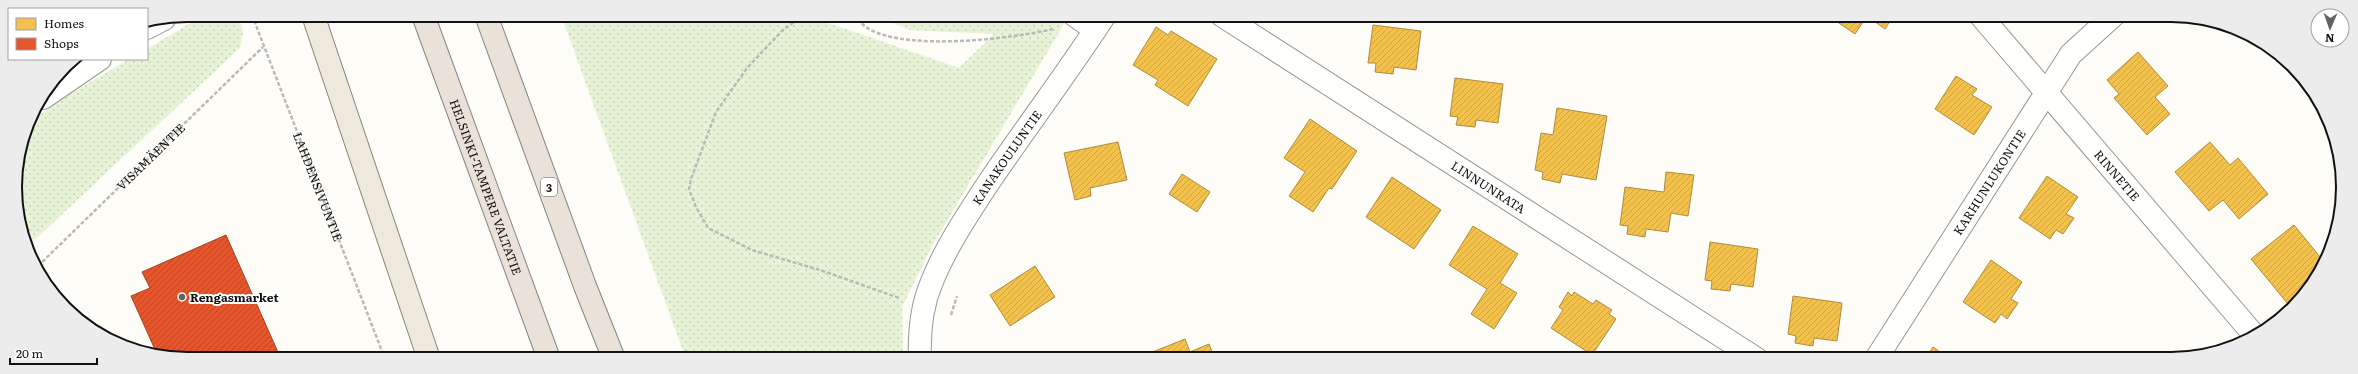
<svg xmlns="http://www.w3.org/2000/svg" width="2358" height="374" viewBox="0 0 2358 374" font-family="Literata,serif">
<style>
.grass{fill:url(#grass-dots)}
.homes{fill:url(#homes-hatch);stroke:#ae8c3c}
.shops{fill:url(#shops-hatch);stroke:#a54225}
.lines{fill:none;stroke-linecap:round;stroke-linejoin:round}
.minor-casing{stroke:#979795;stroke-width:24}
.major-casing{stroke:#858482;stroke-width:24}
.highway-casing{stroke:#858482;stroke-width:24}
.path{stroke:#b9b9b8;stroke-width:2.5;stroke-dasharray:4 2;stroke-linecap:butt}
.minor{stroke:#fffffe;stroke-width:22}
.major{stroke:#ede9dc;stroke-width:22}
.highway{stroke:#eae1d8;stroke-width:22}
.poi-dot{fill:#646362;stroke:#fff;stroke-width:1.5}
.labels{text-anchor:middle;dominant-baseline:central;stroke-width:4;stroke-linejoin:round;paint-order:stroke}
.shield{fill:#fff;stroke:#585858;stroke-width:1}
.shield-label{font-size:11px;font-weight:bold;fill:#111}
.street-label{font-size:12px;fill:#111;stroke:#fff}
.poi-label{font-size:12px;font-weight:bold;fill:#111;stroke:#fff;text-anchor:start}
.rim{fill:none;stroke:#111;stroke-width:2}
</style>
<defs>
<pattern id="grass-dots" width="8" height="8" patternUnits="userSpaceOnUse"><rect width="8" height="8" fill="#e7f3d7"/><path d="M2 2h.1M6 6h.1" fill="none" stroke="#c5cfb8" stroke-width="1.8" stroke-linecap="round"/></pattern>
<pattern id="homes-hatch" width="6" height="6" patternUnits="userSpaceOnUse"><rect width="6" height="6" fill="#f2c14e"/><path d="M-1 1l2-2M0 6l6-6M5 7l2-2" fill="none" stroke="#cea543"/></pattern>
<pattern id="shops-hatch" width="6" height="6" patternUnits="userSpaceOnUse"><rect width="6" height="6" fill="#e4572e"/><path d="M-1 1l2-2M0 6l6-6M5 7l2-2" fill="none" stroke="#b74726"/></pattern>
</defs>
<rect width="100%" height="100%" fill="#fdfcf7"/>
<path class="grass" d="M204,15H239L243,33L240,48L27,247L24,242L15,176L28,123L72,93L129,59H147V49Z
M561,15H805L959,68L994,34L910,30L874,15H1062L1067,19L932,246L902,307L903,359H686Z"/>
<path class="homes" d="M1827,15H1894L1885,29L1867,16L1855,34Z
M1373,25L1421,31L1416,70L1394,67L1393,74L1375,72L1376,63H1368Z
M1156,27L1168,35L1171,31L1217,59L1188,106L1155,85L1158,80L1133,65Z
M2138,52L2168,86L2155,97L2170,114L2147,135L2114,98L2119,94L2107,80Z
M1956,76L1977,89L1972,95L1992,107L1974,135L1935,109Z
M1455,78L1503,84L1498,123L1476,120L1475,127L1456,125L1458,117L1450,116Z
M1557,108L1607,116L1596,180L1562,174L1560,183L1542,179L1543,172L1535,170L1541,133L1553,135Z
M1310,119L1357,151L1332,189L1329,188L1313,212L1289,196L1305,172L1284,158Z
M1118,142L1127,180L1090,188L1091,196L1075,200L1064,153Z
M2210,142L2230,165L2238,158L2268,194L2239,219L2223,200L2209,211L2175,172Z
M1666,172L1694,175L1688,216L1671,213L1668,232L1646,229L1645,237L1627,234L1628,226L1620,225L1625,187L1664,192Z
M1182,174L1210,192L1197,212L1169,194Z
M2047,176L2078,197L2066,214L2074,218L2063,234L2056,230L2050,239L2019,218Z
M1392,177L1441,210L1414,249L1366,217Z
M2294,225L2325,263L2292,309L2251,259Z
M1473,226L1518,254L1500,283L1517,293L1494,329L1471,314L1487,289L1449,265Z
M1710,242L1758,249L1753,287L1731,284L1730,291L1711,289L1712,281L1705,280Z
M1991,260L2022,282L2011,299L2018,303L2007,319L2001,314L1995,323L1963,302Z
M1035,266L1055,297L1010,326L990,295Z
M1568,292L1572,296L1574,292L1593,304L1596,300L1612,310L1609,314L1616,319L1592,355L1551,328L1563,310L1559,307Z
M1793,296L1842,303L1837,341L1814,338L1813,346L1795,343L1796,336L1788,334Z
M1185,339L1190,352L1209,344L1215,359H1135Z
M1933,347L1950,359H1925Z"/>
<path class="shops" d="M226,235L281,359H176L157,354L131,296L150,288L142,272Z"/>
<g class="lines">
<g class="minor-casing">
<g id="minor">
<path d="M1074,15L1095,30"/>
<path id="s3" d="M1221,15L1757,359"/>
<path id="s4" d="M1980,15L2255,336"/>
<path d="M147,28L164,19"/>
<path d="M43,98L100,59"/>
<path id="s5" d="M920,359C919,334 921,308 931,284C945,248 968,214 989,182C1027,126 1068,72 1105,15"/>
<path id="s6" d="M1876,359L2071,54L2114,15"/>
</g>
</g>
<g class="major-casing">
<path id="major" d="M313,15L429,359"/>
</g>
<g class="highway-casing">
<g id="highway">
<path id="s7" d="M423,15L549,359"/>
<path d="M486,15L585,286L614,359"/>
</g>
</g>
<g class="path">
<path id="s1" d="M252,15L385,359"/>
<path d="M803,15L782,31L747,68L716,112L691,179L689,189L696,207L708,228L752,250L820,270L899,298"/>
<path d="M853,15C858,20 864,26 869,29C907,51 1011,39 1053,29"/>
<path id="s2" d="M38,266L263,47"/>
<path d="M951,315L957,296"/>
</g>
<use href="#minor" class="minor"/>
<use href="#major" class="major"/>
<use href="#highway" class="highway"/>
</g>
<circle class="poi-dot" cx="182" cy="297" r="4"/>
<g class="labels">
<rect class="shield" x="541" y="178" width="16" height="18" rx="3"/>
<g class="shield-label">
<text x="549" y="187">3</text>
</g>
<g class="street-label">
<text stroke="none"><textPath href="#s2" startOffset="157">VISAMÄENTIE</textPath></text>
<text stroke="none"><textPath href="#s5" startOffset="224">KANAKOULUNTIE</textPath></text>
<text stroke="none"><textPath href="#s4" startOffset="211">RINNETIE</textPath></text>
<text stroke="none"><textPath href="#s6" startOffset="210">KARHUNLUKONTIE</textPath></text>
<text stroke="none"><textPath href="#s3" startOffset="318">LINNUNRATA</textPath></text>
<text stroke="none"><textPath href="#s1" startOffset="184">LAHDENSIVUNTIE</textPath></text>
<text stroke="none"><textPath href="#s7" startOffset="183">HELSINKI-TAMPERE VALTATIE</textPath></text>
</g>
<g class="poi-label">
<text x="190" y="297">Rengasmarket</text>
</g>
</g>
<path d="M0 0H2358V374H0ZM187 22H2171A165 165 0 0 1 2336 187V187A165 165 0 0 1 2171 352H187A165 165 0 0 1 22 187V187A165 165 0 0 1 187 22Z" fill="#ececec" fill-rule="evenodd"/>
<path class="rim" d="M187 22H2171A165 165 0 0 1 2336 187V187A165 165 0 0 1 2171 352H187A165 165 0 0 1 22 187V187A165 165 0 0 1 187 22Z"/>
<rect x="8" y="8" width="140" height="52" fill="#ffffff" stroke="#a0a0a0"/>
<rect x="16" y="18" width="20" height="12" fill="#f2c14e" stroke="#a0a0a0"/>
<text x="44" y="28" font-size="12" fill="#111111">Homes</text>
<rect x="16" y="38" width="20" height="12" fill="#e4572e" stroke="#a0a0a0"/>
<text x="44" y="48" font-size="12" fill="#111111">Shops</text>
<g transform="translate(2330 28) rotate(182)"><circle r="19" fill="#ffffff" stroke="#a0a0a0"/>
<path d="M0-3L7 15L0 10L-7 15Z" fill="#646362"/>
<text y="-6" font-size="11" font-weight="bold" text-anchor="middle" fill="#111111">N</text>
</g>
<path d="M10 358v6h87v-6" fill="none" stroke="#111111" stroke-width="2"/>
<text x="16" y="358" font-size="12" fill="#111111" stroke="#ffffff" stroke-width="3" paint-order="stroke">20 m</text>
</svg>
